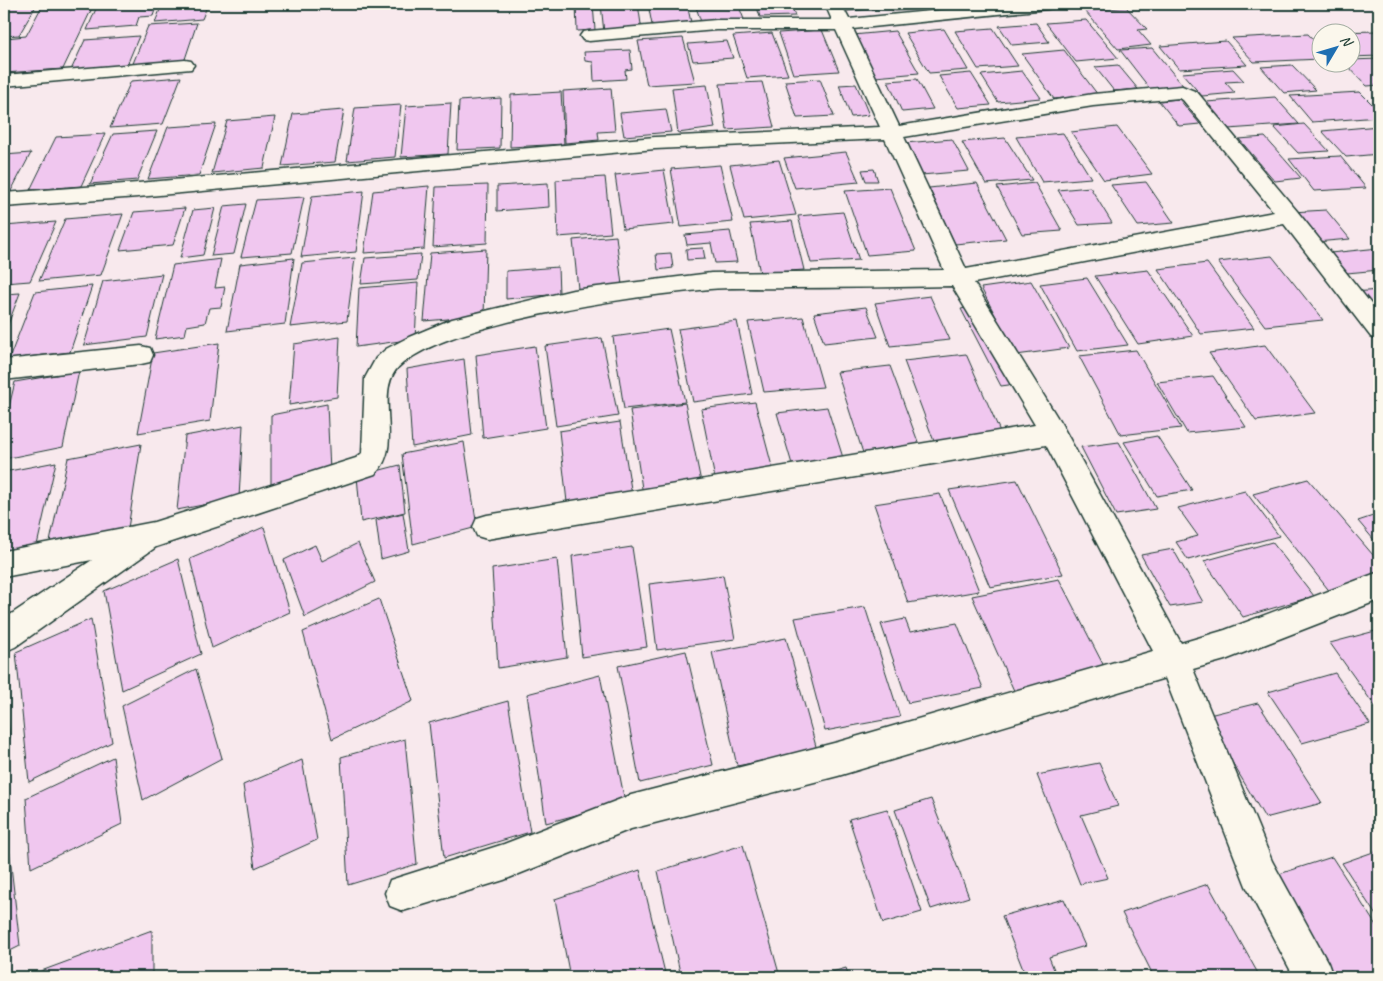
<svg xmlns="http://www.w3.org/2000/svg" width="1383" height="981" viewBox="0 0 1383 981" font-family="Caveat,sans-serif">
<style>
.building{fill:#f0c7ef;stroke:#1f3d34}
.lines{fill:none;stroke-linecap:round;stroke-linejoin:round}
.minor-casing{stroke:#1f3d34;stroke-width:3}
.minor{fill:#fbf7ec;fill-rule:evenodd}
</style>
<rect width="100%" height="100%" fill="#f8e9ed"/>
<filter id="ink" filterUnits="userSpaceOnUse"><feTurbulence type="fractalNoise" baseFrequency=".02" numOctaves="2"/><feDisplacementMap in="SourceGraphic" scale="10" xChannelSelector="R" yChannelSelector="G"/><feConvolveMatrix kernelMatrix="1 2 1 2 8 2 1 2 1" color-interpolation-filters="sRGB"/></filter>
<g filter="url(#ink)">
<path class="building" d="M4,4H37L19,35L4,36Z
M43,4H94L63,69L4,73V41L6,38L26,36Z
M98,4H157L153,16L139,17L136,26L87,30Z
M162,4H208L202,19L155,23Z
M576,4H593L595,30L577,31Z
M601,4H638L642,31L604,33Z
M648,4H687L692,27L653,30Z
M695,4H738L745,22L702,25Z
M756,4H791L795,16L760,17Z
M844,4H885L887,8L847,11Z
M889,4H932L935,8L893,11Z
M1126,7L1147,29L1138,30L1151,45L1118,49L1085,11Z
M1086,20L1118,58L1076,62L1046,23Z
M197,23L184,62L132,66L148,26Z
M1036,23L1049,42L1012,45L999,26Z
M993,28L1018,66L978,69L955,31Z
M944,29L968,70L929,73L905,33Z
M822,30L839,71L793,74L779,33Z
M895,31L919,73L875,77L853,35Z
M1379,31V56L1350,57V32H1331Z
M772,33L788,75L747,78L733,36Z
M1308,34L1320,47V59L1254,62L1232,38Z
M139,36L127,65L71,70L85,40Z
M683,38L695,82L647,85L638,41Z
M727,41L733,58L693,61L688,44Z
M1226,41L1247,65L1179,69L1160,46Z
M1152,48L1185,88L1151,90L1120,50Z
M630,50L632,69L625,70L626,79L594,81L593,62L585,61L584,52Z
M1064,50L1098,95L1054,99L1022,54Z
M1379,59V85L1367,86L1344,62H1350V60Z
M1118,65L1138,89L1114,91L1095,67Z
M1292,65L1316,90L1284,93L1261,67Z
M1233,69L1244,81L1225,82L1235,93L1202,96L1182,73Z
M1022,71L1041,98L998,102L981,75Z
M971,73L991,105L958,108L939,76Z
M181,77L163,124L110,128L131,81Z
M820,79L834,116L797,118L785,81Z
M917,79L933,109L902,112L888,81Z
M762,82L774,127L727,130L720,84Z
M856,84L869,115L851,117L839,85Z
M707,85L715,128L678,133L672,88Z
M611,88L615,131L598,132L599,140L565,143L563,91Z
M561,92L564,144L510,147L511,95Z
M1360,92L1379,111V117L1312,122L1290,96Z
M1275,97L1299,124L1228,129L1206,102Z
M501,98L500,148L457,150L459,101Z
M1179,99L1200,124L1179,126L1159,101Z
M451,103L448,154L401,157L406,106Z
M401,105L395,157L347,161L355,108Z
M666,109L671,132L624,136L620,113Z
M344,110L335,162L282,166L293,114Z
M275,117L264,168L212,173L227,121Z
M216,124L199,175L148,179L168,127Z
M1304,124L1329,151L1298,153L1274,127Z
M1379,126V154L1346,157L1322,131Z
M1117,127L1152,174L1104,180L1071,132Z
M157,131L137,180L90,184L113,134Z
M1063,133L1091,178L1042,182L1016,137Z
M105,134L81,186L30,190L56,137Z
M1265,137L1301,178L1275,181L1239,139Z
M1005,138L1032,180L986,184L962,142Z
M952,139L969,171L921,175L905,143Z
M846,152L859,182L795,188L784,158Z
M31,153L11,191H4V155Z
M1340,156L1366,188L1314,191L1289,159Z
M779,160L796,215L744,220L730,165Z
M720,165L733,222L681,227L671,169Z
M874,169L878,181H866L862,170Z
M664,170L674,224L623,229L615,175Z
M605,177L611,233L558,237L556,180Z
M1146,182L1174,223L1138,226L1111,185Z
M548,183L549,207L497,211V186Z
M977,183L1006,239L955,244L929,188Z
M1035,183L1062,231L1022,234L997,187Z
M488,185L487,243L433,247L436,187Z
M429,186L424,249L364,253L373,191Z
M1090,187L1112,223L1079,225L1058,190Z
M890,188L916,251L867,255L845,191Z
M364,191L356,252L301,257L312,196Z
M304,197L292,253L241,257L256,200Z
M246,204L234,254L211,256L224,206Z
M185,208L173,245L120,250L134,212Z
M215,208L203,255L180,258L193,210Z
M1326,210L1350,239L1316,242L1292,212Z
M843,212L859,260L811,263L798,216Z
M123,214L101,275L39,281L65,219Z
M792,221L804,270L760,273L750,224Z
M56,222L30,281L4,283V226Z
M730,231L737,262L715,263L711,243L687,245L685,235Z
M616,236L622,285L578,289L573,240Z
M703,248L705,259L687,260L686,249Z
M1379,248V270L1347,273L1330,253Z
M486,249L484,316L424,321L430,253Z
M671,253L673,268L658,270L656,254Z
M421,254L418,280L361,284L365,258Z
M1272,256L1323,320L1265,326L1218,262Z
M294,258L285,324L227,331L240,264Z
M355,258L347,321L290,327L302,263Z
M221,259L215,288L225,287L221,307L209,308L205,323L187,326L185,335L155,339L173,265Z
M1207,263L1254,328L1201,334L1158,269Z
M558,267L559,294L506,299V271Z
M1148,270L1193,336L1138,344L1095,276Z
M162,274L147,337L84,345L103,281Z
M1087,278L1128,345L1077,351L1040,284Z
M1031,281L1069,348L1016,355L981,288Z
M418,283L415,339L356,347L359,288Z
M92,286L70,352L9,359L35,292Z
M1379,290V306L1366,307L1354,292Z
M20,293L4,335V294Z
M930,296L950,340L890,346L875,303Z
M976,306L1016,384L1001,386L961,309Z
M866,307L878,337L824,343L814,313Z
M803,317L823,387L764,392L748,322Z
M737,321L752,394L693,402L678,329Z
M669,329L685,402L624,409L613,337Z
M340,337L337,397L289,405L294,344Z
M602,338L618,416L556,426L545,346Z
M219,343L210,421L138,433L153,353Z
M1265,345L1315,413L1256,421L1209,353Z
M535,346L546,428L483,438L476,355Z
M1136,350L1181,428L1121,435L1079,356Z
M966,354L1002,436L935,444L904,361Z
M464,359L472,435L412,447L407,369Z
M890,366L921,450L864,456L837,372Z
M79,371L63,447L4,459V427L15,382Z
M1213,376L1246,427L1187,433L1157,382Z
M755,402L774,474L715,479L701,409Z
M685,403L702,487L643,495L630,410Z
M327,404L330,472L271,485V415Z
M827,407L845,464L794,471L777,413Z
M620,422L633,501L568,511L559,431Z
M243,425L239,498L177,510L185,436Z
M1157,436L1192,490L1157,496L1124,442Z
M464,442L477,527L413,544L402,454Z
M1119,442L1156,509L1116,515L1081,447Z
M141,444L127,535L48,551L68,458Z
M56,462L35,554L4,561V472Z
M400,465L405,512L361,522L357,476Z
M1308,479L1379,562V578L1331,593L1253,494Z
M1017,480L1063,574L990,587L949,490Z
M1245,491L1279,536L1188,560L1176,542L1198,536L1178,508Z
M940,494L979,591L908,603L874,504Z
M403,513L409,551L381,559L376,520Z
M1379,514V546L1358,521Z
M264,527L290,612L212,648L190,559Z
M1272,542L1314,596L1243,617L1204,561Z
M358,543L375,582L305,617L284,560L315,545L322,561Z
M632,547L647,647L582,657L572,556Z
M1173,549L1203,602L1170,607L1141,555Z
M178,559L201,654L122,690L104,591Z
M557,559L567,657L498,668L492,569Z
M723,575L735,639L657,650L649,584Z
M1059,579L1107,672L1015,693L972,596Z
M379,599L413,701L332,739L303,632Z
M865,607L900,717L825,731L795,618Z
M91,619L112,742L29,782L16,652Z
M905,619L910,632L957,623L983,688L908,703L881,624Z
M1379,630V712L1330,643Z
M786,638L817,750L737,766L712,652Z
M686,651L713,765L640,783L618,666Z
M196,669L222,758L143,800L122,706Z
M1335,673L1370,724L1302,743L1268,692Z
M600,675L625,802L546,823L527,694Z
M4,690L10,738L4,741Z
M508,701L530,832L444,858L429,723Z
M1258,703L1322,803L1265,818L1205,716Z
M405,739L417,864L348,885L341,757Z
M113,757L122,824L31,868L26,798Z
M302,760L317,840L255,868L243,785Z
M1099,763L1118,806L1081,815L1108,878L1080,884L1037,775Z
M931,799L969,897L931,909L895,810Z
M887,809L922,912L883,923L849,819Z
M5,812L20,946L4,954V813Z
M743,845L780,977H681L658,871Z
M1379,850V920L1342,863Z
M1332,857L1379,930V977H1334L1273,876Z
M640,870L666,977H570L555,899Z
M1208,884L1260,977H1154L1122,913Z
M1064,899L1085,946L1049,957L1057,977H1026L1002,916Z
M152,930V977H25Z
M846,968L849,977H815Z"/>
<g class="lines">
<g class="minor-casing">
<path id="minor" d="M825,4H841L849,19L1001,4H1055L1053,8L1047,9L853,29L899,126L1093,94L1182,86L1197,92L1297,211L1379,314V340L1371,337L1284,224L974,283L1062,425L1181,643L1225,630L1379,572V600L1225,660L1193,669L1272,861L1328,963L1333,977H1294L1246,886L1165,678L838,776L631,829L504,880L403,911L390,906L385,893L390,880L504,844L631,795L838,742L1153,651L1046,445L487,539L477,536L473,527L477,518L487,515L1035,425L952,286C898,287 844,288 790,288C763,289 736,287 710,289C645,295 580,305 516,320C478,330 436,339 403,363C369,388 407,445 375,474L156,547L15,647L4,652V619L92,560L4,577V551L154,522L356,458L362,453L365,378L376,358L386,349L409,337L452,319L573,290L711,273L944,270L885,139L655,149L138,197L4,207V193L138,183L655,137L880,127L836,30H716L589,41L583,40L580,36L583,32L589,31L716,20H832ZM1179,98L1183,100L1274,212L966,269L904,137L1093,106Z
M185,60L191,61L194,65L191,69L4,86V75Z
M141,346L150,348L153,355L150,362L141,364L4,380V360Z"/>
</g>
<use href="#minor" class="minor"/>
</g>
</g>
<rect width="1383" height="981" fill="none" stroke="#fbf7ec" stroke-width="20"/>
<rect x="10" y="10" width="1363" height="961" fill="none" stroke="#1f3d34" stroke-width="2" filter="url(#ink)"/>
<g transform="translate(1336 48) rotate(52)"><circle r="24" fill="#fbf7ec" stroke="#a3ada2"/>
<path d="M0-4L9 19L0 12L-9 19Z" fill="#1f6fb2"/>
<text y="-8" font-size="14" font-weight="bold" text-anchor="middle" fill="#1f3d34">N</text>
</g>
</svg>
